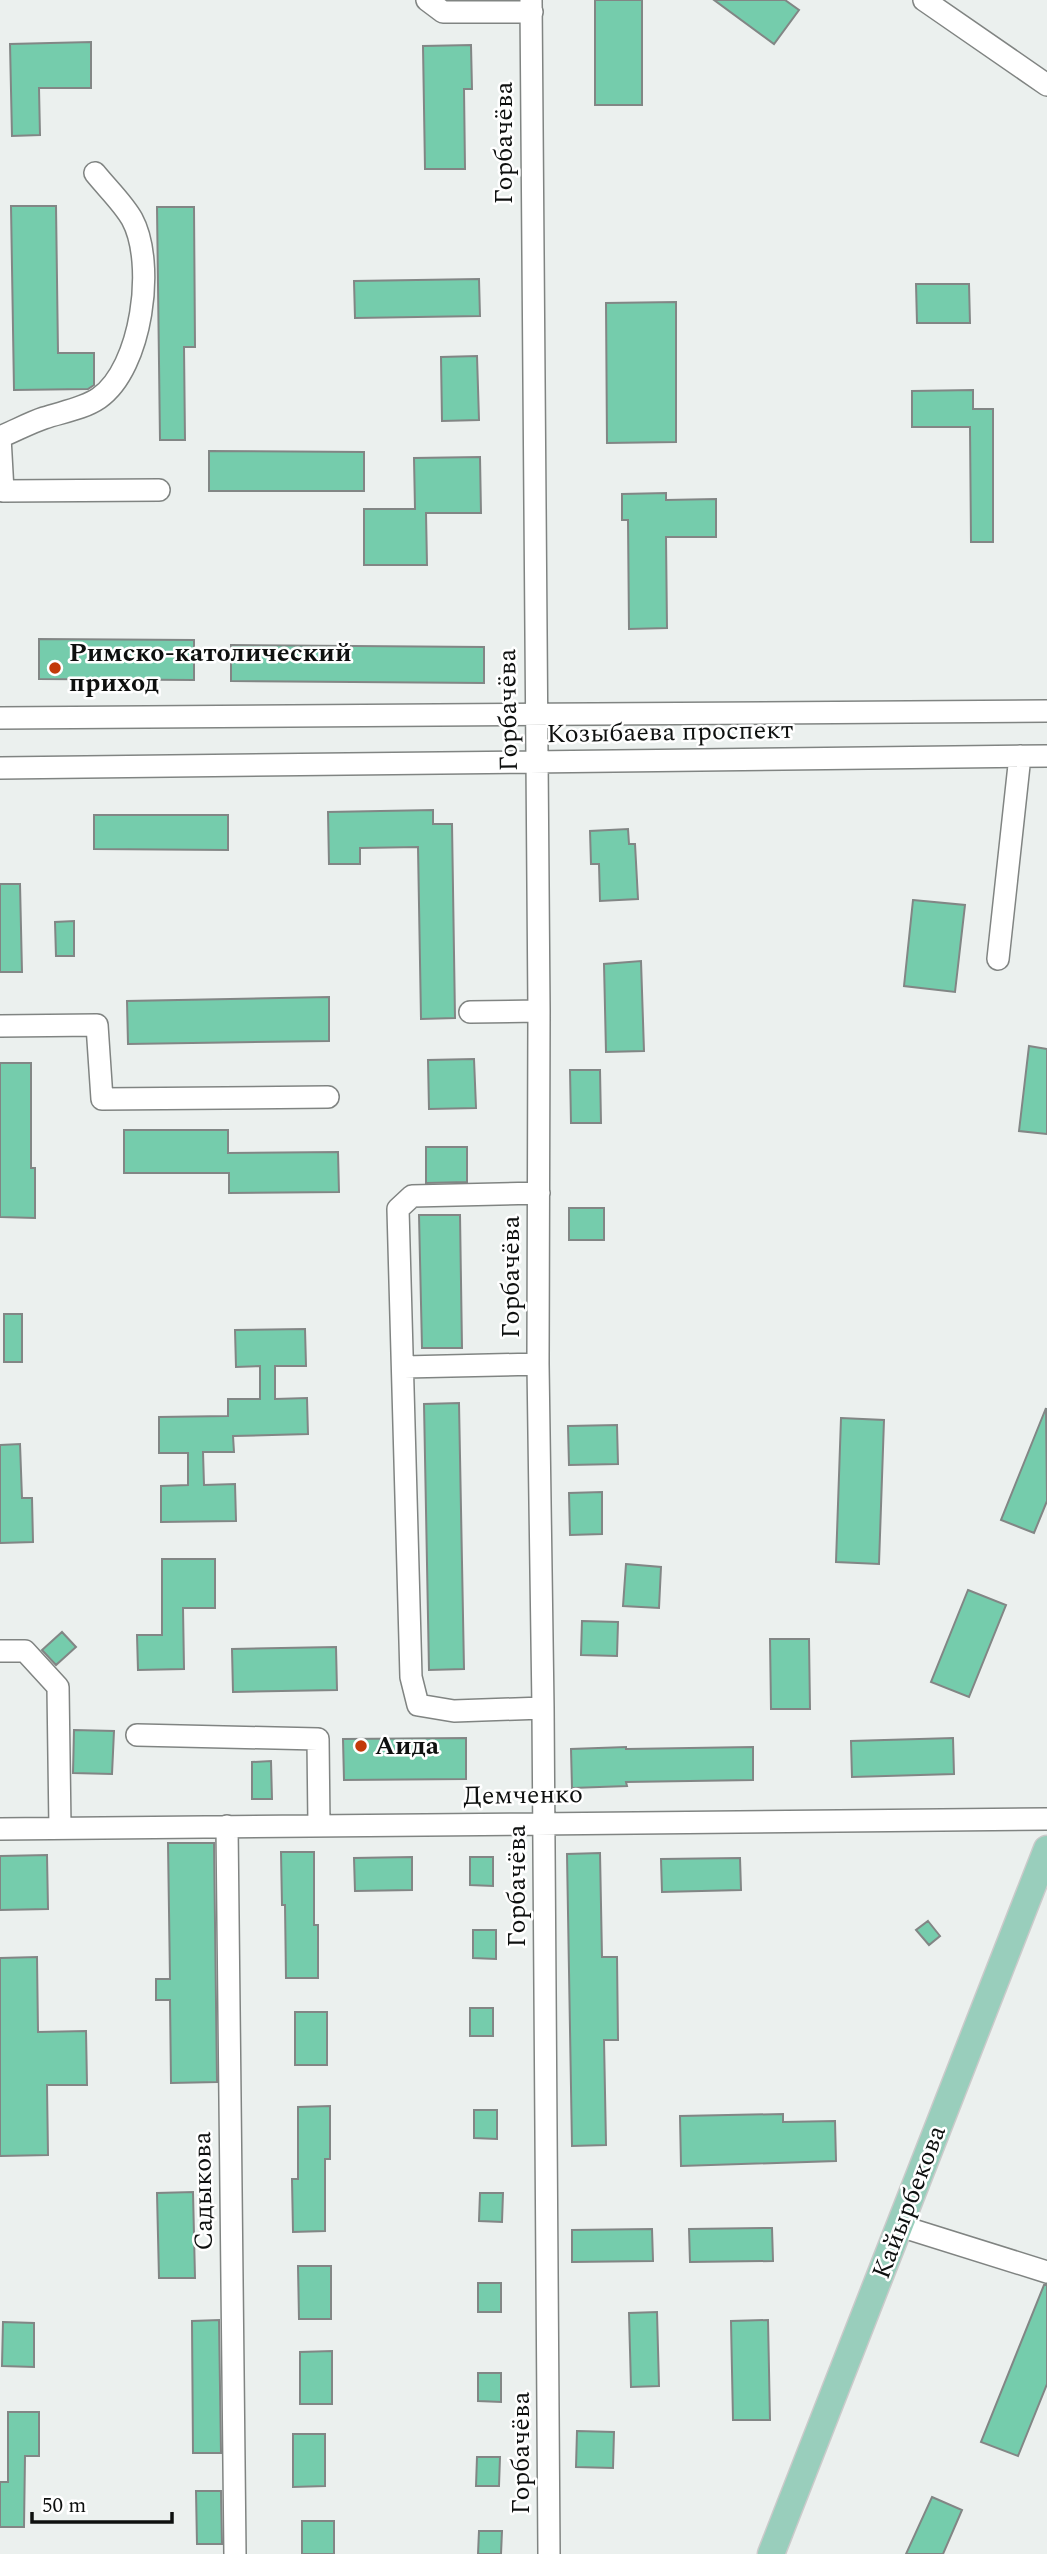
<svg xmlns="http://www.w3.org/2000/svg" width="1047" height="2554" viewBox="0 0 1047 2554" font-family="Spectral,serif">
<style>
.building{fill:#75ccac;stroke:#828685;stroke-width:2}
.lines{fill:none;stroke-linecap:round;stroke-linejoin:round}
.minor-casing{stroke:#808482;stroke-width:24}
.major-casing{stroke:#cacaca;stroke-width:29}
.minor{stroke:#fff;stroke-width:21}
.major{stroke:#99cebc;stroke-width:26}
.poi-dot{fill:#c23a09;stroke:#fff;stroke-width:2.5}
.labels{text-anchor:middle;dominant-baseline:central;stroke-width:5;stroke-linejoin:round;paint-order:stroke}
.street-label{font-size:26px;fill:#0e100f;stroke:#fff}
.poi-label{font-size:26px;font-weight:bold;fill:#0e100f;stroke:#fff;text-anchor:start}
</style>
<rect width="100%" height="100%" fill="#ebf0ee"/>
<path class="building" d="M595,0H642V105H595Z
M714,0H785L799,10L774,44Z
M91,42V88H39L40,135L12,136L10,44Z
M471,45L472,89H464L465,169H425L423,46Z
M11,206H56L58,353H94V385L88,389L14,390Z
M157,207H194L195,347H184L185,440H160Z
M479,279L480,316L355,318L354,281Z
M916,284H969L970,323H917Z
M676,302V442L607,443L606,303Z
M477,356L479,420L442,421L441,357Z
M973,390V409H993V542H971L970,427H912V391Z
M209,451L364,452V491H209Z
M480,457L481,513H426L427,565H364V509H415L414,458Z
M666,493V500L716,499V537H666L667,628L629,629L628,520H622V494Z
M39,639L194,640V680L39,679Z
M231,645L484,647V683L231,681Z
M433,810V824H452L455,1018L421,1019L418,847L360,848V864H329L328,812Z
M94,815H228V850L94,849Z
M628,829L629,844H635L638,899L600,901L599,864H591L590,831Z
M0,884H20L22,972H0Z
M913,900L965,905L955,992L904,986Z
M74,921V956H56L55,922Z
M641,961L644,1051L606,1052L604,964Z
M329,997V1041L128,1044L127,1001Z
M1029,1046L1047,1049V1134L1019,1131Z
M474,1059L476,1108L429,1109L428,1060Z
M0,1063H31V1168H35V1218L0,1217Z
M570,1070H600L601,1123H571Z
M124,1130H228V1153L338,1152L339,1192L229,1193V1173H124Z
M426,1147H467V1182L426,1183Z
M569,1208H604V1240H569Z
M419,1215H460L462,1348H422Z
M4,1314H22V1362H4Z
M305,1329L306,1366H275V1399L307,1398L308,1434L233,1436L234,1452H203L204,1485L235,1484L236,1521L161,1522V1486L188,1485V1453H159V1417L228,1416V1399H260V1366L236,1367L235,1330Z
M459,1403L464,1669L429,1670L424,1404Z
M1046,1408L1047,1501L1034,1533L1001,1520Z
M841,1418L884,1420L879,1564L836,1562Z
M617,1425L618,1464L569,1465L568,1426Z
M20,1444L22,1498H32L33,1542L0,1543V1445Z
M602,1492V1534L570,1535L569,1493Z
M162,1559H215V1608H183L184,1669L138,1670L137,1635H162Z
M626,1564L661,1567L659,1608L623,1606Z
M968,1590L1006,1605L969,1697L931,1682Z
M582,1621L618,1622L617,1656L581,1655Z
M62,1632L76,1647L56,1665L42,1650Z
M770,1639H809L810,1709H771Z
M336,1647L337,1690L233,1692L232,1649Z
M74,1730L114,1731L112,1774L73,1773Z
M466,1738V1779L344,1780L343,1739Z
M953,1738L954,1774L852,1777L851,1741Z
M626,1747V1749L753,1747V1780L626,1782L627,1786L572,1788L571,1749Z
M271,1761L272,1799H252V1762Z
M168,1843H214L217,2082L171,2083L170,2000H156V1979H170Z
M281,1852H314V1925H318V1978H286L285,1905H282Z
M600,1853L602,1957H617L618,2040H604L606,2145L572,2146L567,1854Z
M47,1855L48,1909L0,1910V1856Z
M412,1857V1890L355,1891L354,1858Z
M470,1857H493V1886L470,1885Z
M740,1858L741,1890L662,1892L661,1859Z
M928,1921L940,1936L929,1945L916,1930Z
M473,1930H496V1959L473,1958Z
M37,1957L38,2032L86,2031L87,2085H47L48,2155L0,2156V1958Z
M470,2008H493V2036H470Z
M295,2012H327V2065H295Z
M330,2106V2159H325V2231L293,2232L292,2179H298V2107Z
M474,2110H497V2139L474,2138Z
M783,2114V2122L835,2121L836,2161L681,2166L680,2116Z
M193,2192L195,2278H159L157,2193Z
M480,2193H503L502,2222L479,2221Z
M772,2228L773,2261L690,2262L689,2229Z
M652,2229L653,2261L572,2262V2230Z
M298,2266H331V2319H299Z
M478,2283H501V2312H478Z
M1044,2285H1047V2384L1018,2456L981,2442Z
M657,2312L659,2386L631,2387L629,2313Z
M219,2320L221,2453H193L192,2321Z
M768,2320L770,2420H733L731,2321Z
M3,2322L34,2323V2367L2,2366Z
M332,2351V2404H300V2352Z
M478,2373H501V2402L478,2401Z
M8,2412H39V2456H25L24,2527H0V2482H8Z
M577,2431L614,2432L613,2468L576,2467Z
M293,2434H325V2486L293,2487Z
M477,2457H500L499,2486H476Z
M196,2491H221L222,2544H197Z
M932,2497L962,2510L943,2554H906Z
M302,2521H334V2554H302Z
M479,2531H502L501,2554H478Z"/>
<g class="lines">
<g class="minor-casing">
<path id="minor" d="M427,0L443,12H532
M531,0L539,1011L538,1364L543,1708L549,2554
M924,0L1047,85
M0,437C15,431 29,423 44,418C62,412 83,409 99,398C142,368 156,263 132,219C123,203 107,188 95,173
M0,437L3,491L159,490
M0,718L1047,711
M0,768L1047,756
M998,959L1020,756
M470,1012L539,1011
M0,1026L97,1025L102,1099L328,1097
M539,1193L412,1196L398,1209L411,1677L418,1705L454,1711L543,1708
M404,1367L538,1364
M0,1651H25L58,1687L60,1828
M137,1735L318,1739L319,1825
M227,1826L235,2554
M0,1829L1047,1819
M900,2226L1047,2272"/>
</g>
<g class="major-casing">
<path id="major" d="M771,2554L1047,1849"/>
</g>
<use href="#minor" class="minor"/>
<use href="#major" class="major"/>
</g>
<g class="poi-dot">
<circle cx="55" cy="668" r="7"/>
<circle cx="361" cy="1746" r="7"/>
</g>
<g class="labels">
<g class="street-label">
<text transform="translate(504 143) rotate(-90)">Горбачёва</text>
<text transform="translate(508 710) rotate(-91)">Горбачёва</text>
<text transform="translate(670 732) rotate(-1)">Козыбаева проспект</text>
<text transform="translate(511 1277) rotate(-90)">Горбачёва</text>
<text transform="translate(523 1795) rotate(-1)">Демченко</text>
<text transform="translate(517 1886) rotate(-90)">Горбачёва</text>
<text transform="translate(203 2191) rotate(-91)">Садыкова</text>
<text transform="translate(909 2202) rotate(-69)">Кайырбекова</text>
<text transform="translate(521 2453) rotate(-90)">Горбачёва</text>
</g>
<g class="poi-label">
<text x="69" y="653">Римско-католический<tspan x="69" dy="30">приход</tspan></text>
<text x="375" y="1746">Аида</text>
</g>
</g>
<path d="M32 2512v10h140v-10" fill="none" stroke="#0e100f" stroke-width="3.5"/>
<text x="42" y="2512" font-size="21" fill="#0e100f" stroke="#ffffff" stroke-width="5" paint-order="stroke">50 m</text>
</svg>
